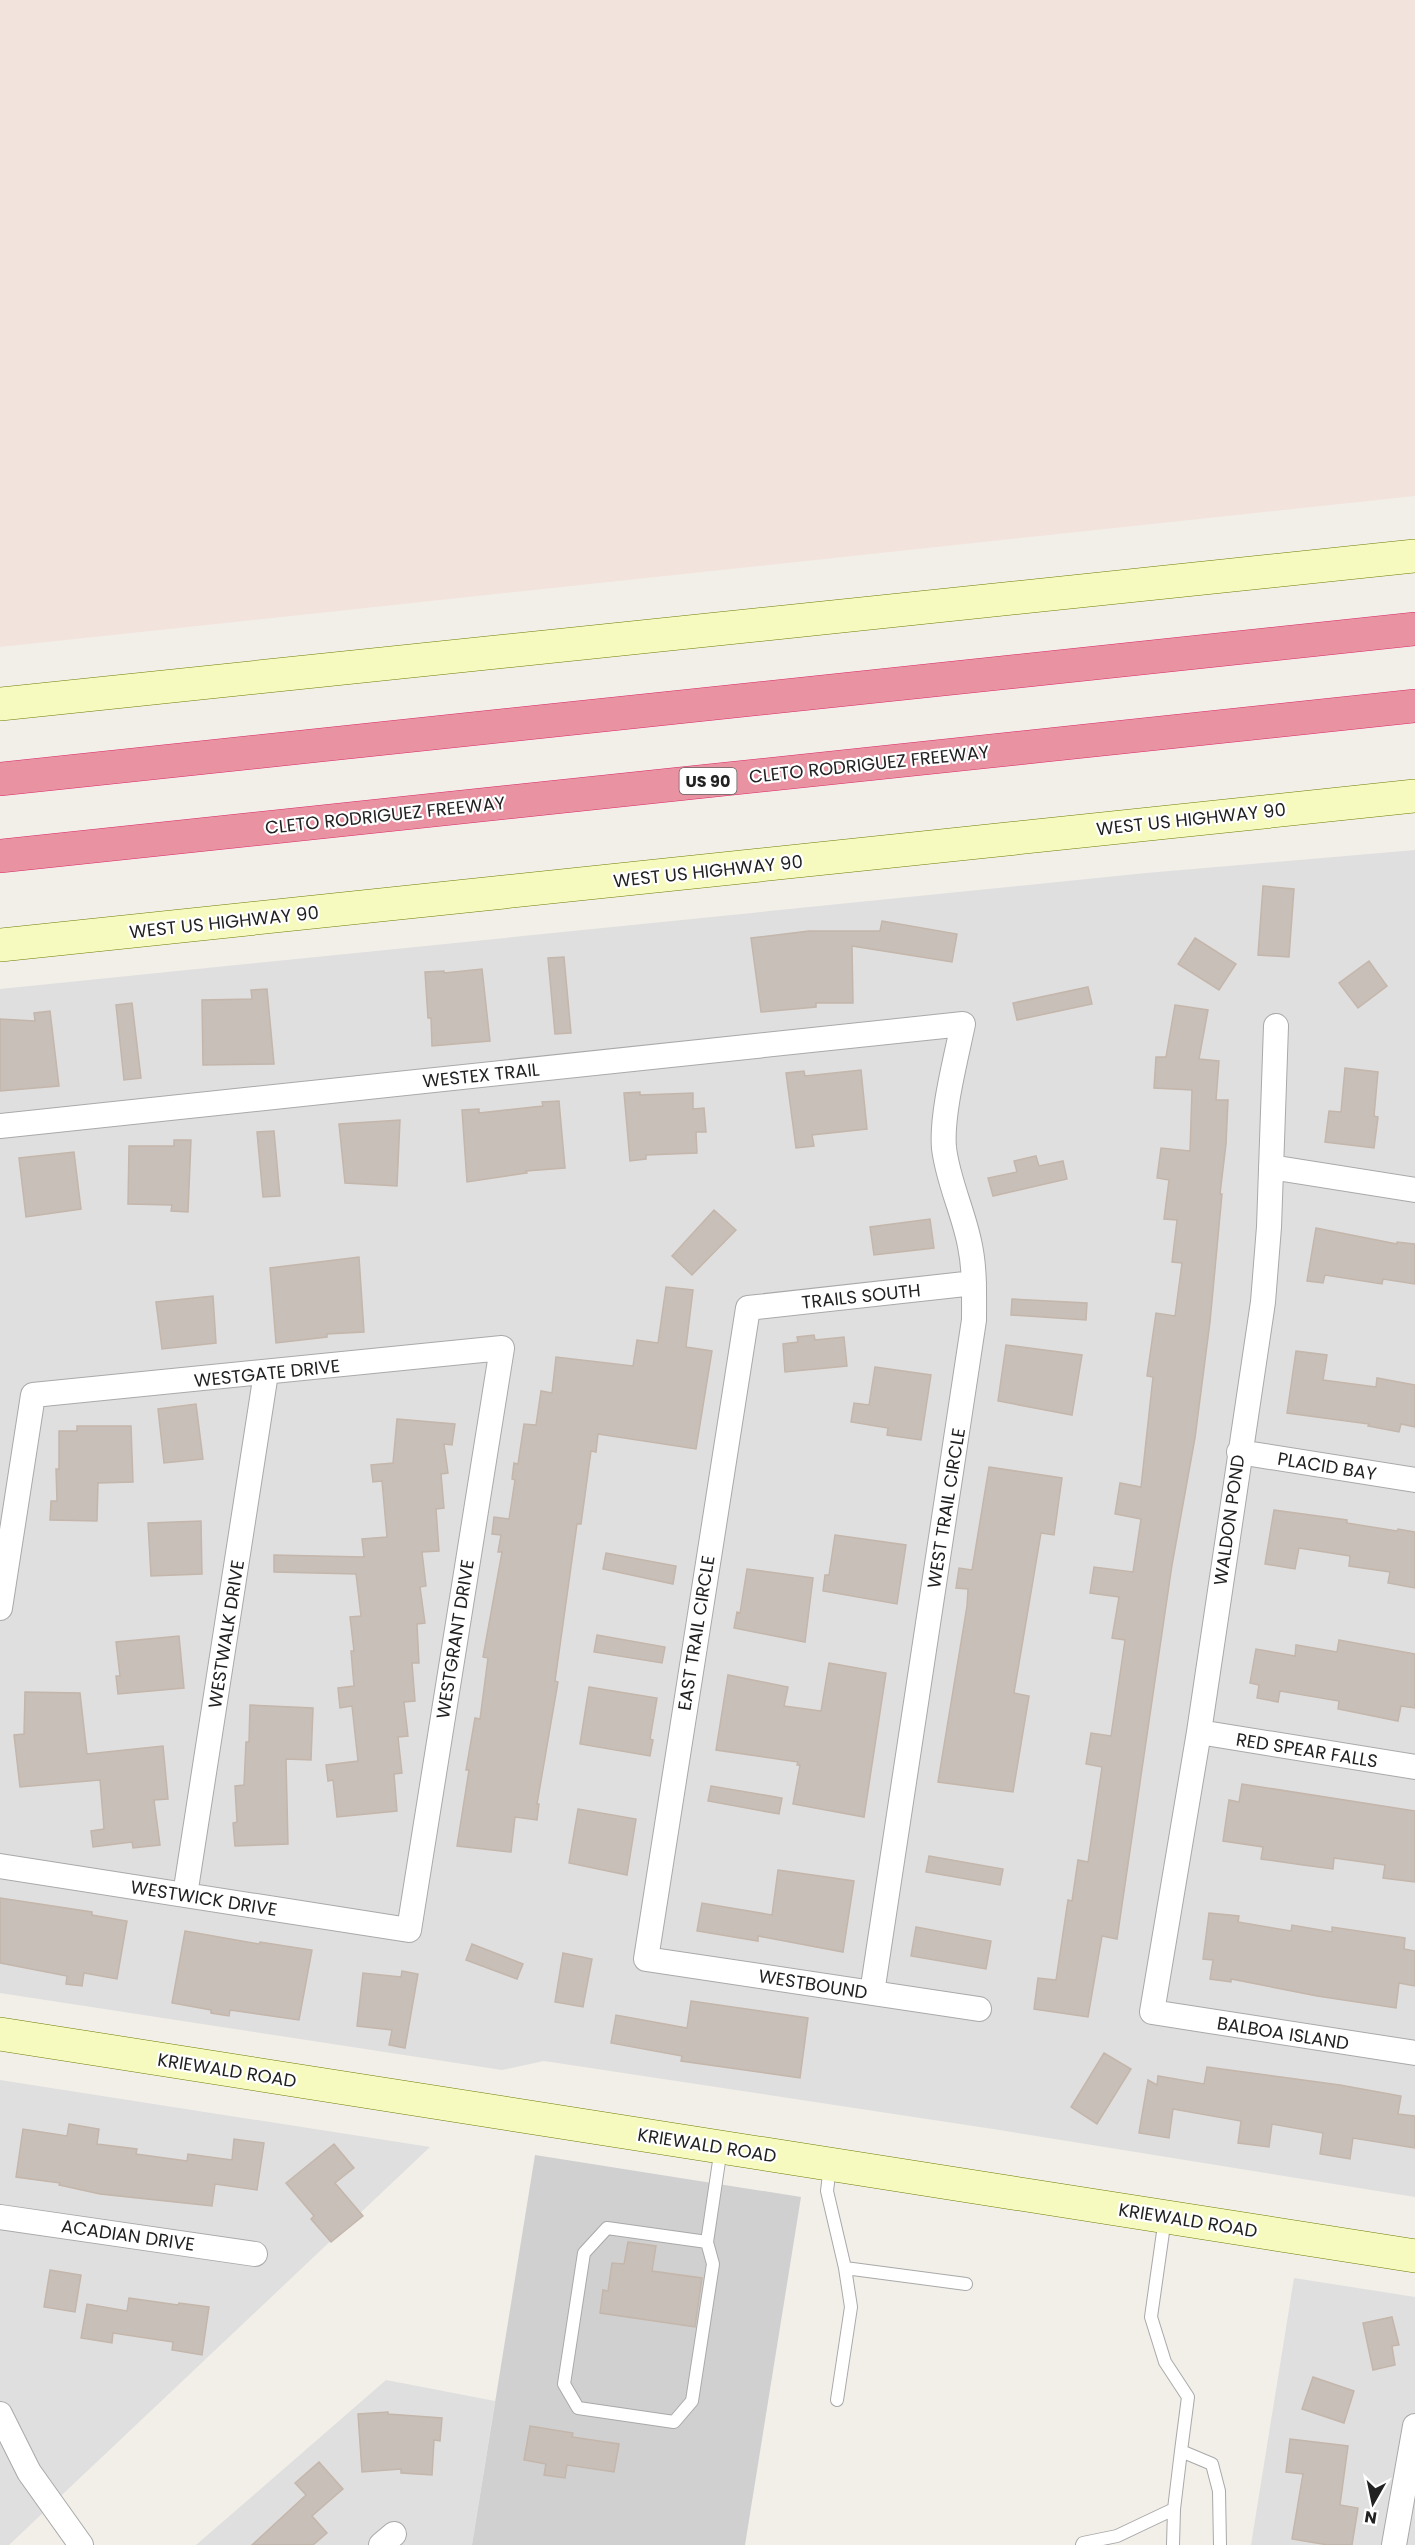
<svg xmlns="http://www.w3.org/2000/svg" width="1415" height="2545" viewBox="0 0 1415 2545" font-family="Poppins,sans-serif">
<style>
.residential{fill:#e0dfdf}
.religious{fill:#d0d0d0}
.military{fill:#f3e3dd}
.building{fill:#c7bfb8;stroke:#c4b6ab;stroke-width:1.5}
.lines{fill:none;stroke-linecap:round;stroke-linejoin:round}
.lane-casing{stroke:#a9a9a9;stroke-width:14}
.street-casing{stroke:#a9a9a9;stroke-width:26}
.secondary-casing{stroke:#707d05;stroke-width:34}
.highway-casing{stroke:#dc2a67;stroke-width:34}
.lane{stroke:#fff;stroke-width:12}
.street{stroke:#fff;stroke-width:24}
.secondary{stroke:#f7fabf;stroke-width:33}
.highway{stroke:#e892a2;stroke-width:33}
.labels{text-anchor:middle;dominant-baseline:central;stroke-width:4.5;stroke-linejoin:round;paint-order:stroke}
.shield{fill:#fff;stroke:#646464;stroke-width:1.5}
.shield-label{font-size:16px;font-weight:bold;fill:#222}
.street-label{font-size:18px;fill:#222;stroke:#fff}
</style>
<rect width="100%" height="100%" fill="#f2efe9"/>
<path class="residential" d="M1415,850V2197L993,2129L544,2061L502,2070L0,1993V989L1146,873Z
M0,2080L430,2147L9,2545H0Z
M1294,2278L1415,2297V2545H1251Z
M386,2380L495,2401L472,2545H196Z"/>
<path class="religious" d="M535,2155L801,2197L745,2545H472Z"/>
<path class="military" d="M0,0H1415V496L0,647Z"/>
<path class="building" d="M1263,886L1294,889L1289,957L1258,955Z
M882,921L957,934L952,962L852,946L853,1003H816V1007L761,1012L751,938L809,931H880Z
M1195,938L1236,964L1219,990L1178,964Z
M564,957L571,1033L555,1034L548,958Z
M1369,961L1387,986L1358,1008L1339,983Z
M482,969L490,1041L432,1046L431,1018H428L425,972L444,971V973Z
M1088,987L1092,1004L1017,1020L1013,1003Z
M267,989L274,1064L203,1065L202,1000L252,999L251,990Z
M132,1003L141,1078L124,1080L116,1005Z
M1175,1005L1208,1010L1199,1059L1219,1061L1216,1100H1228L1226,1144L1220,1194H1222L1210,1322L1195,1438L1172,1565L1117,1939L1102,1936L1088,2017L1034,2009L1038,1978L1056,1980L1068,1900L1072,1901L1078,1860L1088,1862L1102,1767L1086,1764L1091,1733L1111,1736L1125,1640L1112,1638L1119,1597L1090,1593L1094,1567L1133,1572L1141,1519L1115,1514L1120,1483L1141,1487L1153,1377L1147,1376L1156,1313L1175,1316L1182,1263L1172,1262L1177,1220L1164,1219L1169,1180L1157,1178L1161,1148L1190,1151L1192,1090L1154,1088L1156,1057H1166Z
M50,1011L59,1086L0,1091V1019L35,1021L34,1013Z
M1345,1068L1378,1072L1374,1116L1378,1117L1374,1148L1325,1142L1329,1111L1341,1112Z
M861,1070L867,1129L812,1135L814,1146L796,1148L786,1073L804,1071L805,1076Z
M640,1092V1095L693,1093V1109L704,1108L706,1132H696L697,1153L646,1155V1159L630,1161L624,1093Z
M559,1101L565,1168L526,1171L527,1173L467,1182L462,1110L479,1109V1113L543,1106L542,1102Z
M400,1120L397,1186L345,1183L339,1124Z
M274,1131L280,1196L263,1197L257,1132Z
M174,1140H191L188,1212L171,1211L172,1205L128,1204L129,1146H174Z
M74,1152L81,1209L26,1217L19,1158Z
M1036,1156L1039,1166L1063,1161L1067,1179L993,1196L988,1178L1017,1172L1014,1161Z
M714,1210L736,1230L692,1275L672,1256Z
M930,1219L934,1248L874,1255L870,1227Z
M1316,1228L1397,1244V1242L1415,1244V1284L1383,1279L1382,1284L1325,1275L1323,1283L1307,1281Z
M359,1257L364,1332L327,1334V1337L276,1343L270,1268Z
M666,1287L693,1290L686,1347L712,1351L696,1449L598,1434L596,1452L591,1451L581,1524H577L555,1681L558,1682L537,1804H539L537,1820L515,1817L511,1852L457,1846L469,1770H466L475,1718L480,1719L488,1658L483,1657L502,1552H498L501,1535L492,1534L494,1517L509,1519L515,1480L512,1479L514,1463L518,1464L524,1424L536,1425L541,1391L552,1393L556,1357L633,1366L637,1340L658,1343Z
M213,1296L216,1343L162,1349L156,1302Z
M1012,1299L1087,1303L1086,1320L1011,1315Z
M814,1335L815,1340L844,1337L847,1366L785,1372L783,1344L798,1342L797,1337Z
M1006,1345L1082,1355L1072,1415L998,1401Z
M1296,1351L1327,1355L1323,1380L1376,1387L1377,1378L1415,1385V1427L1401,1424L1399,1432L1368,1426L1369,1424L1287,1413Z
M875,1367L931,1375L921,1440L887,1435L888,1428L851,1422L854,1403L869,1405Z
M196,1404L203,1459L164,1463L158,1409Z
M397,1419L455,1424L452,1445L444,1444L448,1473L441,1474L444,1508L436,1509L439,1551L422,1552L426,1586L420,1587L425,1623L417,1624L419,1663H412L415,1701L404,1702L408,1736L398,1737L402,1773L394,1774L397,1811L337,1817L333,1780L328,1781L326,1765L358,1761L352,1706L340,1708L338,1688L354,1686L351,1651H354L350,1617L361,1616L356,1574L274,1572V1555L364,1557L362,1539L387,1537L382,1481L373,1482L371,1465L393,1463Z
M77,1426H131L133,1482L98,1483L97,1521L50,1520L51,1501H57L56,1469H59V1431H77Z
M989,1467L1062,1478L1054,1535L1041,1533L1014,1693L1029,1696L1013,1792L938,1782L967,1606L968,1589L956,1588L959,1568L972,1570Z
M1274,1510L1347,1520V1523L1397,1531L1398,1529L1415,1532V1588L1388,1583L1390,1572L1349,1566L1350,1556L1299,1548L1295,1569L1265,1564Z
M201,1521L202,1574L151,1576L148,1523Z
M835,1535L906,1545L897,1604L823,1591L825,1575H829Z
M606,1553L676,1566L673,1584L603,1569Z
M747,1569L813,1578L805,1642L734,1628L737,1612L740,1613Z
M597,1635L665,1647L662,1663L594,1652Z
M179,1636L184,1688L118,1694L116,1676H120L116,1642Z
M1339,1640L1415,1654V1708L1401,1706L1398,1721L1338,1709L1339,1701L1280,1691L1278,1702L1257,1698L1259,1685L1250,1683L1256,1649L1295,1656L1296,1645L1337,1652Z
M829,1663L886,1673L864,1817L793,1804L800,1765H797L798,1762L716,1750L728,1675L788,1687L784,1706L821,1711Z
M589,1687L657,1698L650,1739L653,1740L650,1756L580,1744Z
M25,1692L80,1693L87,1754L163,1746L168,1799L154,1800L160,1845L133,1848L132,1842L93,1847L91,1831L104,1829L100,1780L20,1787L14,1735L24,1734Z
M250,1705L313,1708L311,1760L286,1759L288,1844L235,1846L233,1823L237,1822L235,1786L244,1785L246,1742H249Z
M1242,1784L1415,1811V1882L1383,1878L1385,1865L1334,1858L1333,1869L1303,1865L1261,1859L1263,1847L1223,1841L1229,1800L1239,1802Z
M711,1786L782,1798L779,1814L708,1801Z
M578,1809L636,1819L627,1875L569,1863Z
M929,1856L1003,1869L1000,1885L926,1872Z
M778,1870L854,1881L843,1952L758,1936V1941L697,1931L702,1903L772,1915Z
M0,1898L92,1912V1915L127,1921L117,1979L84,1973L82,1986L66,1984L67,1976L0,1963Z
M1209,1913L1239,1916L1238,1922L1291,1931L1292,1925L1332,1932V1927L1405,1938L1404,1949L1415,1951V1986L1399,1983L1396,2008L1317,1996L1231,1979V1982L1210,1979L1213,1960L1203,1959Z
M916,1927L991,1941L986,1969L911,1956Z
M185,1931L259,1944L260,1942L312,1950L299,2020L230,2010L229,2016L211,2013V2010L172,2003Z
M472,1944L523,1964L517,1979L466,1960Z
M563,1953L592,1959L583,2007L555,2002Z
M402,1971L418,1974L405,2048L389,2045L392,2030L357,2026L363,1973L401,1977Z
M691,2001L808,2018L800,2078L681,2061L682,2056L611,2043L616,2015L687,2028Z
M1104,2053L1131,2069L1097,2124L1071,2107Z
M1207,2067L1340,2085L1401,2096L1398,2114L1415,2116V2148L1353,2138L1350,2159L1320,2154L1323,2133L1272,2124L1269,2147L1238,2143L1241,2121L1173,2109L1169,2138L1139,2133L1148,2080L1157,2085L1158,2076L1204,2084Z
M69,2124L99,2129L97,2144L137,2149L136,2154L187,2161L188,2154L232,2160L234,2139L264,2143L257,2190L215,2184L212,2206L100,2194L59,2185L60,2183L16,2177L23,2129L67,2136Z
M334,2144L354,2168L335,2183L363,2216L331,2242L311,2219L314,2216L286,2183Z
M628,2242L656,2246L652,2271L702,2278L695,2327L600,2313L603,2290L608,2291L612,2263L624,2264Z
M50,2270L81,2275L75,2312L44,2307Z
M129,2298L178,2305L179,2303L209,2307L202,2355L172,2350L173,2342L113,2333L112,2343L81,2338L87,2304L127,2311Z
M1392,2317L1399,2345L1392,2346L1395,2365L1373,2370L1363,2323Z
M1313,2377L1354,2391L1344,2423L1302,2409Z
M388,2412V2414L442,2418L440,2441L434,2440L432,2475L401,2473V2469L362,2472L358,2414Z
M530,2426L573,2433L572,2437L619,2444L614,2472L567,2465L565,2478L544,2475L546,2464L524,2460Z
M1290,2439L1348,2446L1340,2505L1358,2508L1352,2545H1328L1292,2539L1303,2474L1286,2472Z
M319,2462L343,2489L312,2516L327,2533L313,2545H252L306,2495L295,2483Z"/>
<g class="lines">
<g class="lane-casing">
<path id="lane" d="M830,2166L827,2191L845,2268L851,2307L837,2400
M1165,2218L1151,2317L1165,2362L1188,2397L1181,2451L1212,2464L1219,2491L1220,2545
M707,2242L607,2228L584,2253L564,2384L578,2408L674,2422L692,2401L713,2264L707,2242L721,2148
M845,2268L966,2284
M1082,2545L1083,2543L1117,2536L1174,2509L1181,2451
M1173,2545L1174,2509"/>
</g>
<g class="street-casing">
<path id="street" d="M1276,1026L1269,1227L1263,1302L1199,1732L1152,2012L1415,2053
M0,1126L963,1024C956,1058 941,1115 944,1148C948,1182 964,1213 970,1246C975,1270 974,1295 974,1320L872,1993
M1271,1167L1415,1190
M974,1283L748,1308L646,1959L979,2009
M1239,1452L1415,1480
M0,1608L33,1395L502,1348L409,1930L0,1866
M1199,1732L1415,1767
M185,1895L266,1373
M0,2217L255,2254
M0,2414L29,2472L81,2545
M381,2545L394,2534
M1394,2545L1415,2426"/>
</g>
<g class="secondary-casing">
<path id="secondary" d="M0,704L1415,556
M0,945L1415,796
M0,2034L1415,2256"/>
</g>
<g class="highway-casing">
<path id="highway" d="M0,779L1415,629
M0,856L1415,706"/>
</g>
<use href="#lane" class="lane"/>
<use href="#street" class="street"/>
<use href="#secondary" class="secondary"/>
<use href="#highway" class="highway"/>
</g>
<g class="labels">
<rect class="shield" x="679.5" y="768" width="57" height="26" rx="4.5"/>
<g class="shield-label">
<text x="708" y="781">US 90</text>
</g>
<g class="street-label">
<text transform="translate(869 764) rotate(-6)">CLETO RODRIGUEZ FREEWAY</text>
<text transform="translate(385 815) rotate(-6)">CLETO RODRIGUEZ FREEWAY</text>
<text transform="translate(1191 819) rotate(-6)">WEST US HIGHWAY 90</text>
<text transform="translate(708 871) rotate(-6)">WEST US HIGHWAY 90</text>
<text transform="translate(224 922) rotate(-6)">WEST US HIGHWAY 90</text>
<text transform="translate(481 1075) rotate(-6)">WESTEX TRAIL</text>
<text transform="translate(861 1296) rotate(-6)">TRAILS SOUTH</text>
<text transform="translate(267 1373) rotate(-6)">WESTGATE DRIVE</text>
<text transform="translate(1327 1466) rotate(9)">PLACID BAY</text>
<text transform="translate(946 1508) rotate(-81)">WEST TRAIL CIRCLE</text>
<text transform="translate(1229 1520) rotate(-82)">WALDON POND</text>
<text transform="translate(696 1633) rotate(-81)">EAST TRAIL CIRCLE</text>
<text transform="translate(226 1634) rotate(-81)">WESTWALK DRIVE</text>
<text transform="translate(455 1639) rotate(-81)">WESTGRANT DRIVE</text>
<text transform="translate(1307 1750) rotate(9)">RED SPEAR FALLS</text>
<text transform="translate(204 1898) rotate(9)">WESTWICK DRIVE</text>
<text transform="translate(813 1984) rotate(9)">WESTBOUND</text>
<text transform="translate(1283 2033) rotate(9)">BALBOA ISLAND</text>
<text transform="translate(227 2070) rotate(9)">KRIEWALD ROAD</text>
<text transform="translate(707 2145) rotate(9)">KRIEWALD ROAD</text>
<text transform="translate(1188 2220) rotate(9)">KRIEWALD ROAD</text>
<text transform="translate(128 2235) rotate(8)">ACADIAN DRIVE</text>
</g>
</g>
<g transform="translate(1373 2503) rotate(189)" stroke="#ffffff" stroke-width="4.5" paint-order="stroke">
<path d="M0-4.5L10 22L0 15L-10 22Z" fill="#222222"/>
<text y="-9" font-size="16" font-weight="bold" text-anchor="middle" fill="#222222">N</text>
</g>
</svg>
